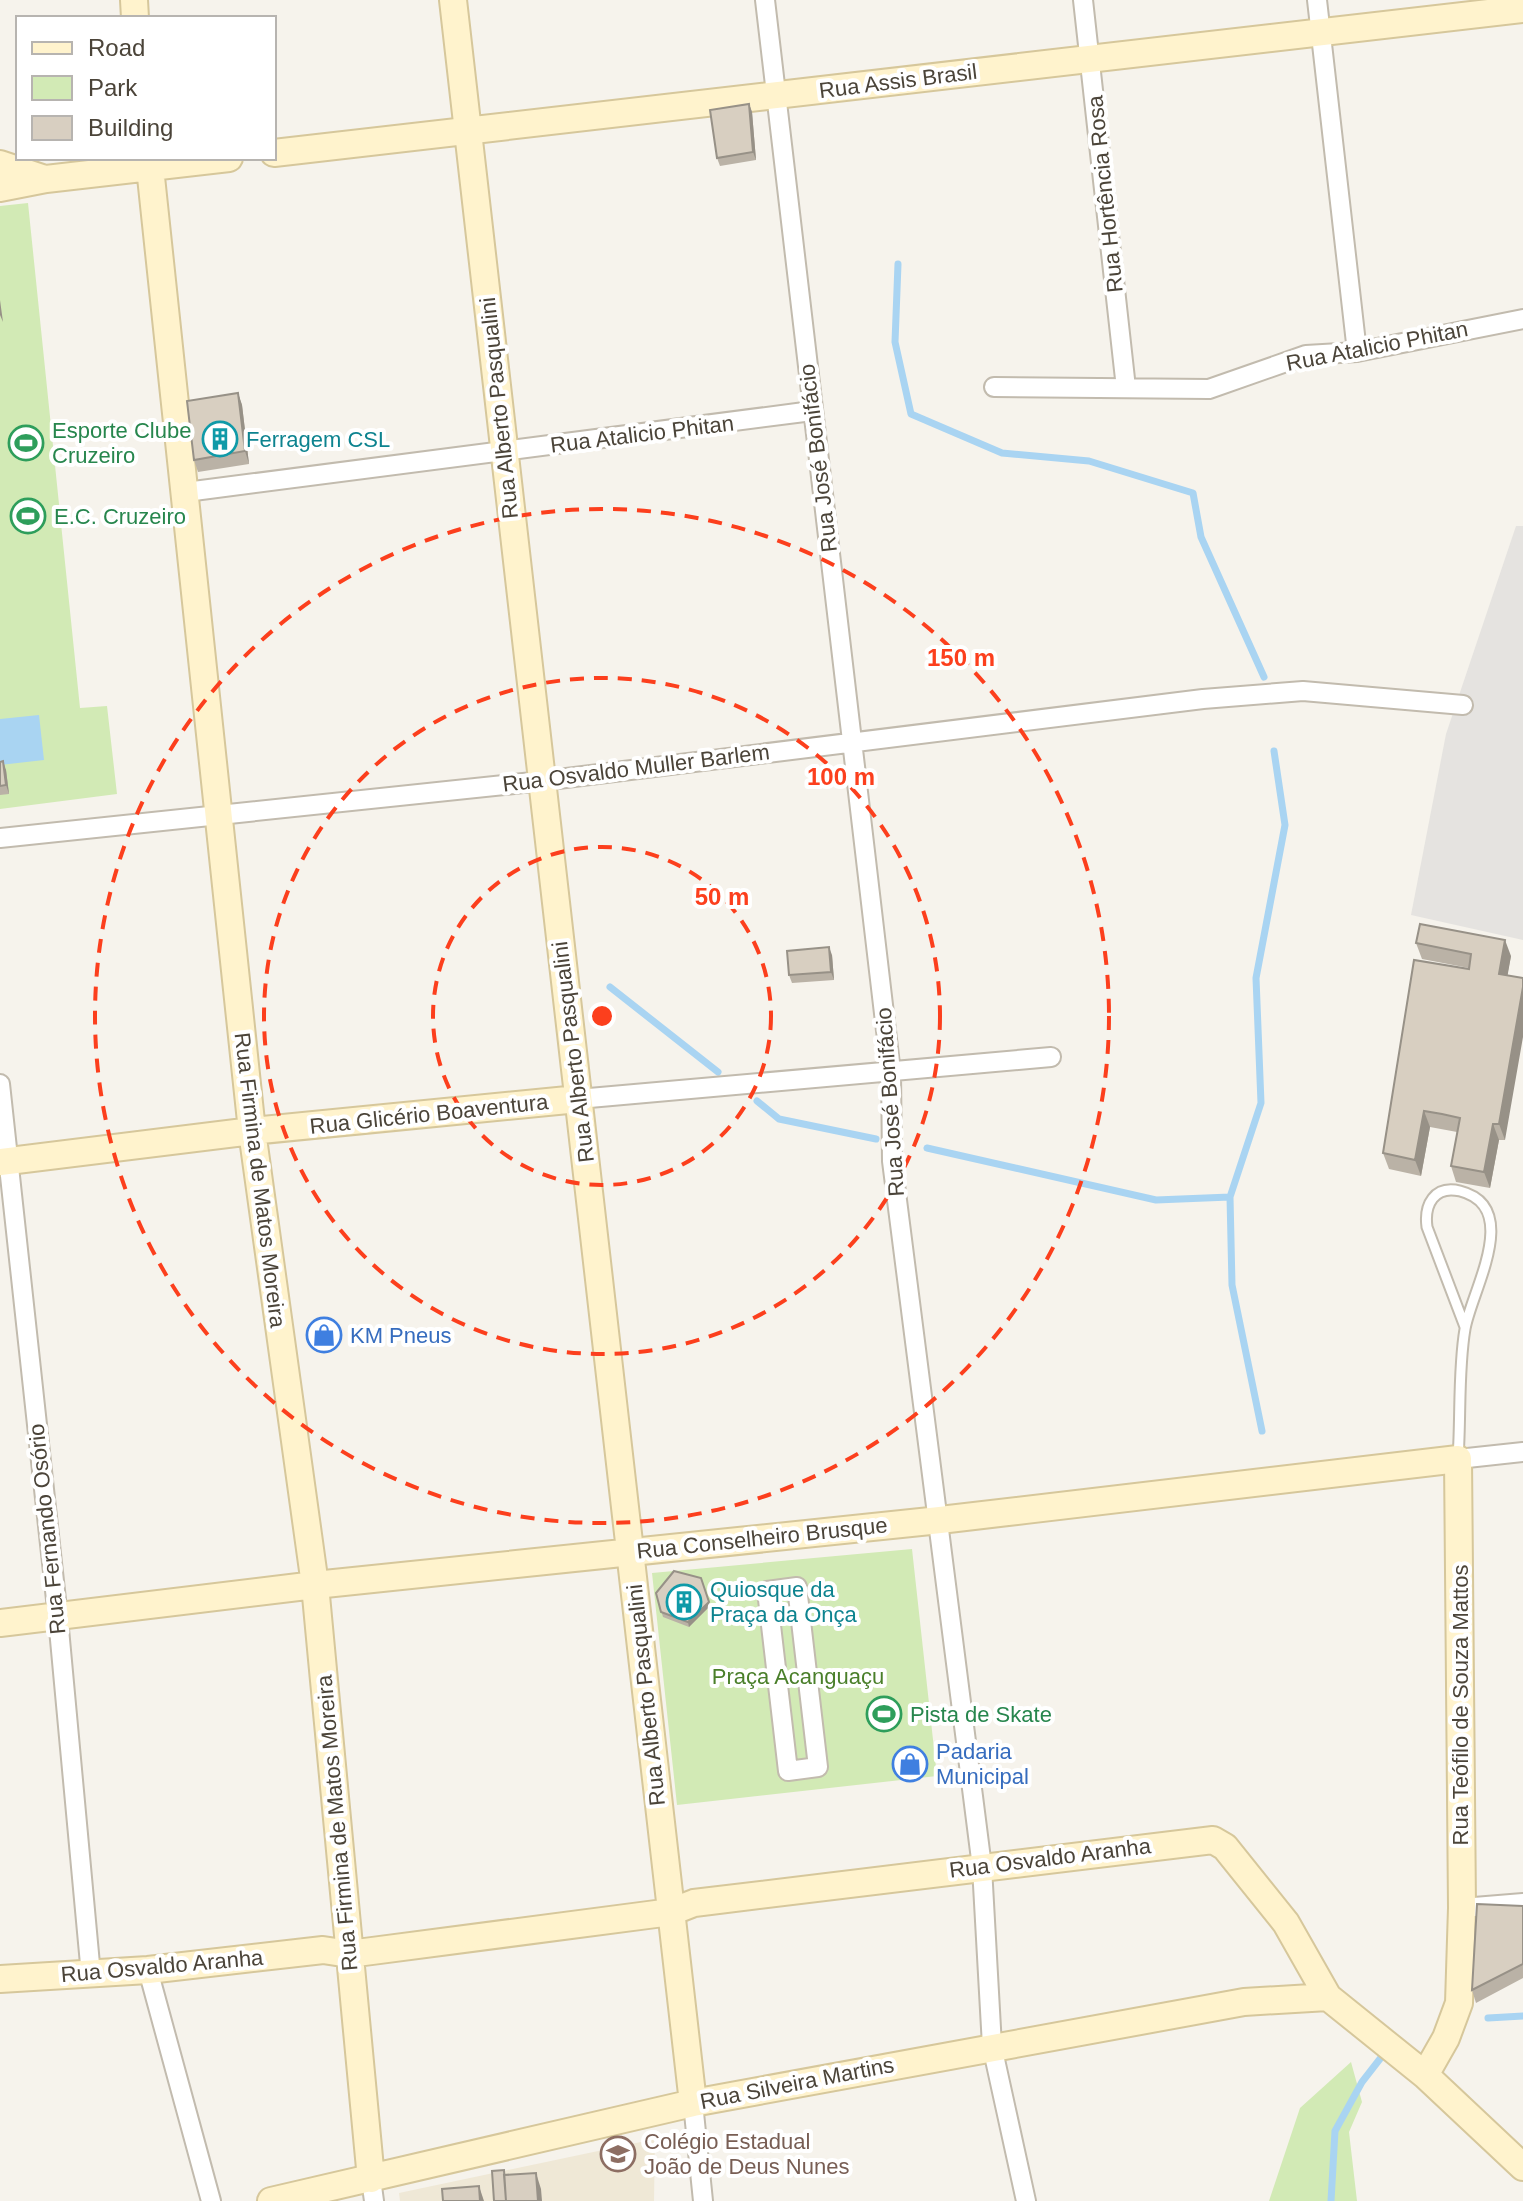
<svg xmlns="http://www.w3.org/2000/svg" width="1523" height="2201" viewBox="0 0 1523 2201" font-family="Arial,sans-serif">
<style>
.education{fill:#efe8d6}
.green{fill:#d2eab5}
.parking{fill:#e5e3e0}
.water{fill:#a9d4f2}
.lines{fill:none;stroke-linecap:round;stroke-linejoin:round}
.stream{stroke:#a9d4f2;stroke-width:7}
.lane-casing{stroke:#c2bbae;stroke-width:13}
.street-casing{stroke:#c2bbae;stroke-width:22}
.secondary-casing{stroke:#d6c79b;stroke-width:30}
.lane{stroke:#fff;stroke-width:9}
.street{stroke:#fff;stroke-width:18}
.secondary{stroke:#fff3cd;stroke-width:26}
.wall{fill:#bab2a6}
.shaded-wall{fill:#979187}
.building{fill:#d8cfc1;stroke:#979187;stroke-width:2}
.ring{fill:none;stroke:#fc3f1d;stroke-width:4;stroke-dasharray:14 10}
.labels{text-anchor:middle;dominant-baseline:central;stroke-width:8;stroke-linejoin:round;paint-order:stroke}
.street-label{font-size:22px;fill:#4b4439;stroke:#fff}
.leisure-label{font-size:22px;fill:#27864d;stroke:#fff;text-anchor:start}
.culture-label{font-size:22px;fill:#0d838f;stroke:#fff;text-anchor:start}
.shop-label{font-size:22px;fill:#366cbe;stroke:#fff;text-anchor:start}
.park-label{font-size:22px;fill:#4a7f2a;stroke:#fff}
.education-label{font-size:22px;fill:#785e54;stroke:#fff;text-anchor:start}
.centre{fill:#fc3f1d;stroke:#fff;stroke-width:4}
.ring-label{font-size:24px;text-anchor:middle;font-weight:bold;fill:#fc3f1d;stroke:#fff;stroke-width:8;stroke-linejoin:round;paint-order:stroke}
</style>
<rect width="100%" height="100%" fill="#f6f3ec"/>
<path class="education" d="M655,2139L654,2201H400L399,2193Z"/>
<path class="green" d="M28,203L80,708L107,706L117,794L0,809V206Z
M912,1549L937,1776L677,1805L652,1573Z
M1351,2062L1362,2102L1349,2132L1357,2201H1269L1300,2108Z"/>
<path class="parking" d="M1516,526H1523V940L1411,915L1446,734Z"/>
<path class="water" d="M39,715L44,760L0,765V719Z"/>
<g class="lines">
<path class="stream" d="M898,264L895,342L911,414L1002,453L1089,461L1193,493L1201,537L1264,677
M610,987L718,1072
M757,1101L779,1119L876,1139
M927,1148L1156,1200L1230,1197
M1262,1431L1232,1285L1230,1197L1261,1103L1256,978L1285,825L1274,751
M1488,2018L1523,2016
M1331,2201L1335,2131L1362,2082L1383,2055"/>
<g class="lane-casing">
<path id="lane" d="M1458,1458C1461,1416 1458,1370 1465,1329C1471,1292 1523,1207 1460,1191C1434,1185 1424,1205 1427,1227L1465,1327"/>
</g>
<g class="street-casing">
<path id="street" d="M765,0L891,1073L892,1161L982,1867L992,2046L1026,2201
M1083,0L1126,388
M1317,0L1357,352
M994,387L1209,389L1306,355L1357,352L1523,319
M186,492L812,411
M0,838L542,781L1203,699L1303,691L1463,705
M0,1084L58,1618L91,1975
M578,1099L1051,1057
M1458,1459L1523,1452
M797,1587L818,1767L788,1771L767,1591Z
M1462,1908L1523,1903
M148,1970L211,2201
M693,2103L703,2201
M371,2179L374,2201"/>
</g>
<g class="secondary-casing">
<path id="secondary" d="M134,0L135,18
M453,0L693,2103
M274,153L1523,9
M149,158L252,1131L315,1585L371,2179
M0,164L42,178
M0,188L46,179L229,158
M0,1162L252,1131L578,1099
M0,1623L315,1585L940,1520L1458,1459L1462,1908L1459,2003L1446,2038L1425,2075
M0,1979L148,1970L323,1950L349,1954L671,1912L694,1903L1213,1840L1225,1847L1286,1923L1328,1997L1425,2075L1523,2167
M271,2201L693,2103L1244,2002L1328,1997"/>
</g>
<use href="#lane" class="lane"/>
<use href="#street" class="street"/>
<use href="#secondary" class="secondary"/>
</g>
<path class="wall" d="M749,104L752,112L756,160L720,166L717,158Z
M238,393L242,405L249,464L198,472L194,460Z
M0,762L6,770L9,794L0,795Z
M1416,943L1511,956L1507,976L1505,1140H1499L1490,1188L1456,1182L1451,1166L1457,1132L1430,1127L1421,1176L1389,1169L1383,1153L1469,968L1422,959Z
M832,955L834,980L792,983L789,975Z
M656,1593L710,1606L689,1627L663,1617Z
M1523,1906V1978L1476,2003L1472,1990Z"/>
<path class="shaded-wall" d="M749,104L752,112L756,160L753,152Z
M0,300L3,322L0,315Z
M238,393L242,405L249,464L245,451Z
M3,761L6,770L9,794L6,785Z
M1505,940L1511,956L1505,990L1499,974Z
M829,947L832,955L834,980L831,972Z
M1523,987V1037L1505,1140L1499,1124Z
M1424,1111L1430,1127L1421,1176L1415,1160Z
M1493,1124L1499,1140L1490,1188L1484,1172Z
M701,1578L710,1606L689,1627L688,1622Z
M536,2173L541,2189L542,2201H538Z
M479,2186L484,2201H480Z"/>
<path class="building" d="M749,104L753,152L717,158L710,110Z
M238,393L245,451L194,460L187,401Z
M3,761L6,785L0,786V762Z
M1420,924L1505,940L1499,974L1523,978V987L1499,1124H1493L1484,1172L1451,1166L1460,1118L1442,1114L1424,1111L1415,1160L1383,1153L1414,960L1469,969L1471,954L1416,943Z
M829,947L831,972L789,975L787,951Z
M674,1571L701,1578L709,1602L688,1622L661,1612L656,1593Z
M1477,1904L1523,1906V1964L1472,1990Z
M504,2170L506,2201H494L492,2171Z
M536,2173L538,2201H506L504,2175Z
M479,2186L480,2201H443L442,2189Z"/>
<g class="ring">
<circle cx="602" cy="1016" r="169"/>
<circle cx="602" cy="1016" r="338"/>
<circle cx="602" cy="1016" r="507"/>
</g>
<defs>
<g id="building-ring" transform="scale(1.8)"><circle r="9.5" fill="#fff" stroke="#0f9aa8" stroke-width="1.5"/><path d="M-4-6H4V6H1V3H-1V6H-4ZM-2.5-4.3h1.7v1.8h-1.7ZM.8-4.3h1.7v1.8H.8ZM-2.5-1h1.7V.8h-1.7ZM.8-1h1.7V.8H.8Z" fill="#0f9aa8"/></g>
<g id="stadium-ring" transform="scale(1.8)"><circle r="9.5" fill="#fff" stroke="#2e9e5b" stroke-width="1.5"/><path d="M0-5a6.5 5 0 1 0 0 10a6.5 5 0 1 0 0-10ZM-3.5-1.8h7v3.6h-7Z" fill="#2e9e5b"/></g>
<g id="shop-ring" transform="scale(1.8)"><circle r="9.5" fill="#fff" stroke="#3f7fe0" stroke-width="1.5"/><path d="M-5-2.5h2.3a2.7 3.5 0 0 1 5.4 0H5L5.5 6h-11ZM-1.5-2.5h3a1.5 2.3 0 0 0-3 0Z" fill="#3f7fe0"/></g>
<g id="school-ring" transform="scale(1.8)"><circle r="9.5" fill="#fff" stroke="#8d6e63" stroke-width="1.5"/><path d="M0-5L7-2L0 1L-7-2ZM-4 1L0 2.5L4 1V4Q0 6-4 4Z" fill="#8d6e63"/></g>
</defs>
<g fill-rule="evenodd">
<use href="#building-ring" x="220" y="439"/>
<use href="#stadium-ring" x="26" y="443"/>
<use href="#stadium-ring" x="28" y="516"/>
<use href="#shop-ring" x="324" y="1335"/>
<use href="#building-ring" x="684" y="1602"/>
<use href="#stadium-ring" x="884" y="1714"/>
<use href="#shop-ring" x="910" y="1764"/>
<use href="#school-ring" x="618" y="2154"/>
</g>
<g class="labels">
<g class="street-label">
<text transform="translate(898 81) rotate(-7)">Rua Assis Brasil</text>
<text transform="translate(1105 194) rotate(-96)">Rua Hortência Rosa</text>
<text transform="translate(1377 346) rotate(-11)">Rua Atalicio Phitan</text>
<text transform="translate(499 408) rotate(-96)">Rua Alberto Pasqualini</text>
<text transform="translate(642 434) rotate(-7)">Rua Atalicio Phitan</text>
<text transform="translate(818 458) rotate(-97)">Rua José Bonifácio</text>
<text transform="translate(636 768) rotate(-7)">Rua Osvaldo Muller Barlem</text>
<text transform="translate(573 1052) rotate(-97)">Rua Alberto Pasqualini</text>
<text transform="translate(890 1102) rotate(-94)">Rua José Bonifácio</text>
<text transform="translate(429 1114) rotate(-6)">Rua Glicério Boaventura</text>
<text transform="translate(260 1180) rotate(83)">Rua Firmina de Matos Moreira</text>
<text transform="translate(47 1529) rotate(-96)">Rua Fernando Osório</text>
<text transform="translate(762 1538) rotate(-6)">Rua Conselheiro Brusque</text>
<text transform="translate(646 1695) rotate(-96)">Rua Alberto Pasqualini</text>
<text transform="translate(1460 1705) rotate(-90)">Rua Teófilo de Souza Mattos</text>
<text transform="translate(337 1823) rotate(-95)">Rua Firmina de Matos Moreira</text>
<text transform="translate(1050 1858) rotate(-7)">Rua Osvaldo Aranha</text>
<text transform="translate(162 1966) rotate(-5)">Rua Osvaldo Aranha</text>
<text transform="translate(797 2083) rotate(-11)">Rua Silveira Martins</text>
</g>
<g class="leisure-label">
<text x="52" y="430">Esporte Clube<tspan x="52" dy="25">Cruzeiro</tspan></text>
<text x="54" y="516">E.C. Cruzeiro</text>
<text x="910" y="1714">Pista de Skate</text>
</g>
<g class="culture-label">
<text x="246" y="439">Ferragem CSL</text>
<text x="710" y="1589">Quiosque da<tspan x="710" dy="25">Praça da Onça</tspan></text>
</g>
<g class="shop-label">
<text x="350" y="1335">KM Pneus</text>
<text x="936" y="1751">Padaria<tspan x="936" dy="25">Municipal</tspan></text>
</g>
<g class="park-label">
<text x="798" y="1676">Praça Acanguaçu</text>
</g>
<g class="education-label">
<text x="644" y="2141">Colégio Estadual<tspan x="644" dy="25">João de Deus Nunes</tspan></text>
</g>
</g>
<circle cx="602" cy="1016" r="12" class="centre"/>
<g class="ring-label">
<text x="961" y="666">150 m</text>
<text x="841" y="785">100 m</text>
<text x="722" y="905">50 m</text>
</g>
<rect x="16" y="16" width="260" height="144" fill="#ffffff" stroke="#b7b4b0" stroke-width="2"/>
<rect x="32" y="42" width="40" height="12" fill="#fff3cd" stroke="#b7b4b0" stroke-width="2"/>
<text x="88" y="56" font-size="24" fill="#4b4439">Road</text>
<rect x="32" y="76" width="40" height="24" fill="#d2eab5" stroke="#b7b4b0" stroke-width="2"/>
<text x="88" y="96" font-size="24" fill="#4b4439">Park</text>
<rect x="32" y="116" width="40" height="24" fill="#d8cfc1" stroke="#b7b4b0" stroke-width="2"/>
<text x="88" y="136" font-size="24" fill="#4b4439">Building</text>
</svg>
